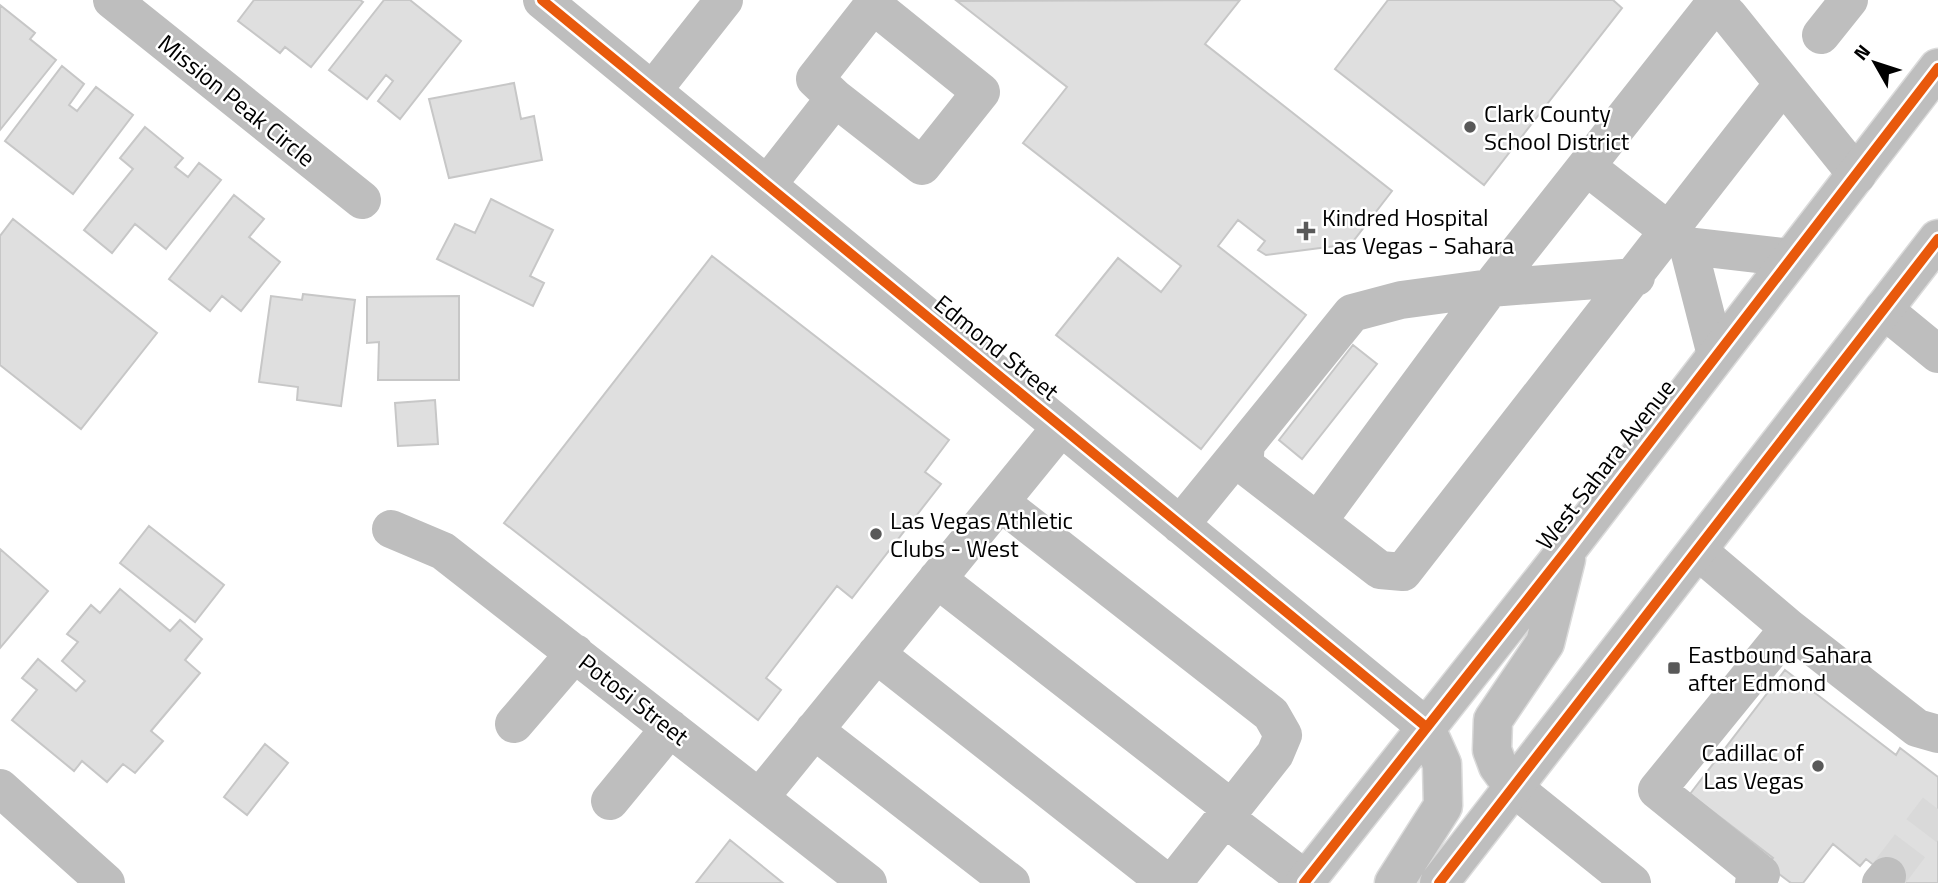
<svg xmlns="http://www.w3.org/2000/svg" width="1938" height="883" viewBox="0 0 1938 883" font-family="'Titillium Web',sans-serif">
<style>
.building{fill:#dfdfdf;stroke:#c7c7c7;stroke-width:2}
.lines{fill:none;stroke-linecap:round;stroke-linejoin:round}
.minor-tunnel{stroke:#d9d9d9;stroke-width:38;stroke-dasharray:38 19;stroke-linecap:butt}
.major-casing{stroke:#dbdbdb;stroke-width:41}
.minor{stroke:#bebebe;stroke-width:38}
.major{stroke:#bebebe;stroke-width:38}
.cycleway-casing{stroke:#fff;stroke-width:15}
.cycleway{stroke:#e8590c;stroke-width:10}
.poi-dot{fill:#595959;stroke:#fff;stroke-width:2.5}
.labels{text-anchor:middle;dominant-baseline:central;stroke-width:5;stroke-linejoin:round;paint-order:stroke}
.street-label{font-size:24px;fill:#000;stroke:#fff}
.poi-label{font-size:24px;fill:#000;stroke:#fff;text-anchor:start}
</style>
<rect width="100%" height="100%" fill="#fff"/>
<path class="building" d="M254,0H360L363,2L311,67L285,47L280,53L238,21Z
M384,0H410L461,41L400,119L378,101L393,81L386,75L367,99L329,70Z
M1240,0L1205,44L1392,191L1351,244L1266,255L1258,250L1265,241L1238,220L1218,246L1306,315L1201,449L1056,335L1118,258L1161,292L1181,266L1023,143L1067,87L957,1Z
M1388,0H1613L1622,8L1484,185L1335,69Z
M0,5L35,33L30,39L56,60L0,130Z
M62,66L84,84L69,105L77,111L96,87L133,115L73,194L5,141Z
M514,83L521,119L534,116L542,160L449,178L429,99Z
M145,127L183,158L175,167L188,177L199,163L221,180L166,249L135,224L112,253L84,230L133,169L120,158Z
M234,195L264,219L249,237L280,262L241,311L222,296L210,311L169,279Z
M491,199L553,230L530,276L544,283L533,306L437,259L455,224L475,233Z
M13,219L157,333L81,429L0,365V236Z
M712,256L949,440L925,472L941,484L852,598L837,586L766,678L781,690L758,720L504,523Z
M303,294L355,300L341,406L297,400L298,387L259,382L271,296L302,300Z
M459,296V380H378L379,342L367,343V297Z
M1353,345L1377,364L1302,459L1279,440Z
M435,400L438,444L398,446L395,403Z
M149,526L224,585L195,622L120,563Z
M0,549L48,591L0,648Z
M120,589L170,631L180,620L202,639L185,660L200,673L151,731L163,741L135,773L123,764L107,782L82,761L74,771L12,720L37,690L22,678L38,659L76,691L85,681L62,661L78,642L67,634L91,605L100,613Z
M1785,670L1896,755L1900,748L1938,777V883H1897L1866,859L1860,866L1833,844L1803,883H1791L1767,865L1773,858L1690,794Z
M265,744L288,763L247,815L224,797Z
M730,840L783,883H696Z"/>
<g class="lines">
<path class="minor-tunnel" d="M1887,876L1938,809"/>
<g class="major-casing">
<path id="major" d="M1514,788L1498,766L1492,750L1493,720L1545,643L1566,559
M1304,883L1569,547L1938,68
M1394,883L1443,806L1442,764L1425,726
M1439,883L1938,239"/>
</g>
<path class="minor" d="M112,0L362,200
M542,0L1425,726
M1712,0L1728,15L1857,175
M1715,3L1490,288L1401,300L1352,313L1246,444L1244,465L1380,570L1403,572L1783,84
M1821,35L1849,0
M653,90L724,0
M1587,167L1688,246L1791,258
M767,185L835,98L922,166L981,92L873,5L815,79L835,98
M1688,246L1716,355
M1883,309L1938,354
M1000,502L1271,714L1283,735L1275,754L1173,883
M1318,521L1490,288L1636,277
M1180,525L1246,444
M391,529L443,551L868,883
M1697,550L1789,628L1657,790L1761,874L1754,883
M937,579L1232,809
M1789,628L1917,728L1938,734
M876,654L1167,883
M514,724L575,653
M814,730L1011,883
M0,788L106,883
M1514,788L1632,883
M760,797L1061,427
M610,801L670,728
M1225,818L1306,880
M1881,883L1887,876"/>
<use href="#major" class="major"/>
<g class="cycleway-casing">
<path id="cycleway" d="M542,0L1425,726
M1304,883L1569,547L1938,68
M1439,883L1938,239"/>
</g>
<use href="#cycleway" class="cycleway"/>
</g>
<g class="poi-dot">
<circle cx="1470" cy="127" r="7"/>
<path d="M1302.5 220.5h7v7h7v7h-7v7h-7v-7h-7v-7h7z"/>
<circle cx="876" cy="534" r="7"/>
<rect x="1667" y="661" width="14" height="14" rx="3.5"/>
<circle cx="1818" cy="766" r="7"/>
</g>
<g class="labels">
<g class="street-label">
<text transform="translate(237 100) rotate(39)">Mission Peak Circle</text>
<text transform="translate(997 347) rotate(39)">Edmond Street</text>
<text transform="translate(1605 464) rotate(-52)">West Sahara Avenue</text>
<text transform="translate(634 699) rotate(38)">Potosi Street</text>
</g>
<g class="poi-label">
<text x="1484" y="113">Clark County<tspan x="1484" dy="28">School District</tspan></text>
<text x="1322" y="217">Kindred Hospital<tspan x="1322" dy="28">Las Vegas - Sahara</tspan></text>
<text x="890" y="520">Las Vegas Athletic<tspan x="890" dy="28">Clubs - West</tspan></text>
<text x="1688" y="654">Eastbound Sahara<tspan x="1688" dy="28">after Edmond</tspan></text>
<text x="1804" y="752" text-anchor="end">Cadillac of<tspan x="1804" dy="28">Las Vegas</tspan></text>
</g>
</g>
<g transform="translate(1875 63) rotate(309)" stroke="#ffffff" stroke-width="5" paint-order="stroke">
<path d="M0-5L12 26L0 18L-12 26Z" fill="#000000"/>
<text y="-10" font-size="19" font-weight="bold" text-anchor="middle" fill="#000000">N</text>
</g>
</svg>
